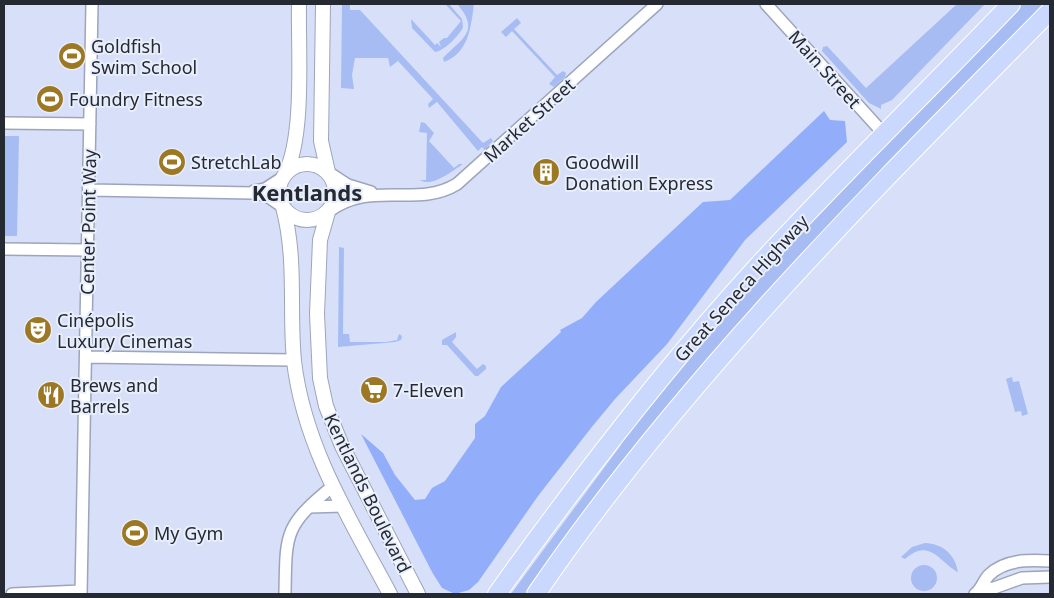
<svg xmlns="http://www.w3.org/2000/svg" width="1054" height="598" viewBox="0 0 1054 598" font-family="'Noto Sans',sans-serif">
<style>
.green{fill:#a7bcf3}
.forest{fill:#92adf9}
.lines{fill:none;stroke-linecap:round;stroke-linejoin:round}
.minor-casing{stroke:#9ca5bc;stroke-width:14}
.tertiary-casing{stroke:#9ca5bc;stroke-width:16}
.primary-casing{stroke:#fff;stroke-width:20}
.minor{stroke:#fff;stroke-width:11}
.tertiary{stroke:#fff;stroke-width:14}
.primary{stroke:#cad8fe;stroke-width:18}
.labels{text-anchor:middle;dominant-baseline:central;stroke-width:4;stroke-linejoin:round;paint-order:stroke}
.poi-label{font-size:18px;fill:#252932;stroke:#e8eefc;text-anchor:start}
.street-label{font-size:18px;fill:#252932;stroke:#e8eefc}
.district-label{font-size:22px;font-weight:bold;fill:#252932;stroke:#e8eefc}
</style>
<rect width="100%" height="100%" fill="#d7e0f8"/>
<path class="green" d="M342,4H350V10H360L483,143L491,138L493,141L479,156L484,149L482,147L478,151L437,102L429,108L428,104L433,99L398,61L390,67L388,58H355L352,75L354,89L341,88Z
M445,4H449L462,19L463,27C461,33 445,51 435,52L412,28L411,19L435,45L437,43L441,47L439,42L444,38H447L461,21Z
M457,4H474C471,26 469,53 444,62L443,58C462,38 481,31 457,4Z
M957,4H985L892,100L881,105V109L869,103L822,51L823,47L827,46L866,88Z
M1020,4H1049L912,144L529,594H511L621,445L619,441L725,314L820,211Z
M517,18L521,23L514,29L557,75L563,71L566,73L565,77L554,87L549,84L555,77L512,31L506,37L501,32Z
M421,122L425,123L434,133L429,141L454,168L459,164H463C452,171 432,188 420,180H426L427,133L419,132Z
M4,136H19L17,236H4Z
M339,247L344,248L343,334H349L350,342H386L397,340L399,334L402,336L401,340L395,342L338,347Z
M456,332V337L452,342L477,369L483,364L486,366V369L478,376H475L447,345H442V340Z
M1012,377L1013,382L1019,381L1028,414L1022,416L1021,411L1015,412L1006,379Z
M925,543C943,544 955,554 958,572C939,562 930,537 905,559L901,557L912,547Z
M911 578a13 13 0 1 1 26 0a13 13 0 1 1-26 0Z"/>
<path class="forest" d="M824,111L830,120L845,121L847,142L745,240L667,344L615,399L591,428L538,496L478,582L469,590L455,594L442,588L432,572L361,434L383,453L395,475L415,500L425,499L432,488L445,481L475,438V424L485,416L501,387L561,332L560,330L582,318L596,302L703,202L730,200Z"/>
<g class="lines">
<g class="minor-casing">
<path id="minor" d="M766,4L884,134
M4,123L90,124
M328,172L348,185L371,192
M89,190L253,193L267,196L283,207
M254,191L265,189L282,178
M328,212C370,179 416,209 457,184L657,4
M4,249L88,250
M87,357L294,360
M309,507L343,506
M982,589L994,588L1022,578L1050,577
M12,594L81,591
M81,594L92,4
M285,594C286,533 284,526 333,486
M975,594C982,589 983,581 989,575C1005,559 1029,560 1050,561"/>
</g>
<g class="tertiary-casing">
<path id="tertiary" d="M323,4L321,141L328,172
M279 192a28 28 0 1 1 56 0a28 28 0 1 1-56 0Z
M285,174C305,136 298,49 299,4
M283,207C297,260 289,308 294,361C304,447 350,519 390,594
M328,212L320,240L317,314L320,378L326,406L342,446L418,594"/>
</g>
<g class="primary-casing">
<path id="primary" d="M497,594C577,482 661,372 754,270C837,179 926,93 1011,4
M536,594C682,380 869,195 1050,11"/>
</g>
<use href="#minor" class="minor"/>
<use href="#tertiary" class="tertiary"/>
<use href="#primary" class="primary"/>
</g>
<defs>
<g id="stadium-disc" transform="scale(1.4375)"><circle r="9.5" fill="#9d7824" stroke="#e8eefc"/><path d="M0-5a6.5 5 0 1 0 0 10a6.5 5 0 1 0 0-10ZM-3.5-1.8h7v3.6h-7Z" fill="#fff"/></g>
<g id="building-disc" transform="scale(1.4375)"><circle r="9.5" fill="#9d7824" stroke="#e8eefc"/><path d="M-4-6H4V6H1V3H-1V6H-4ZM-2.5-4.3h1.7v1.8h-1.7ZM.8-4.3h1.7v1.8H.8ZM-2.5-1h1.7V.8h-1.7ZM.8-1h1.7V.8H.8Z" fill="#fff"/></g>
<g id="theatre-disc" transform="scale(1.4375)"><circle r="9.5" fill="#9d7824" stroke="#e8eefc"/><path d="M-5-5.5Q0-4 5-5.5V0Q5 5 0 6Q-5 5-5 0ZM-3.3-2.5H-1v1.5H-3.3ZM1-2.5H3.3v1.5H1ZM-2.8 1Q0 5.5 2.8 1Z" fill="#fff"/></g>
<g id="supermarket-disc" transform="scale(1.4375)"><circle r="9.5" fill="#9d7824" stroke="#e8eefc"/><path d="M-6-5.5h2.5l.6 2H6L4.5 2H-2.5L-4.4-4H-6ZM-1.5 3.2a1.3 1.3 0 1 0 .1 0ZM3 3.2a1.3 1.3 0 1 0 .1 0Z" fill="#fff"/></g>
<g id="restaurant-disc" transform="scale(1.4375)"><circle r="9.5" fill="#9d7824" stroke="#e8eefc"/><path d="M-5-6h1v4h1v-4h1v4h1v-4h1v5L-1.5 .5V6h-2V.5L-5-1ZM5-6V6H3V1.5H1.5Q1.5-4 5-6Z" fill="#fff"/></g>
</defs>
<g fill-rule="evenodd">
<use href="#stadium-disc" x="72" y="56"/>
<use href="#stadium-disc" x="50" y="99"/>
<use href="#stadium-disc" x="172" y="162"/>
<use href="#building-disc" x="546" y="172"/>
<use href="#theatre-disc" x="38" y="330"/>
<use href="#supermarket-disc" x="374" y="390"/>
<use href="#restaurant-disc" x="51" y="395"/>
<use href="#stadium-disc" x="135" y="533"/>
</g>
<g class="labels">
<g class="poi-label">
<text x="91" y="46">Goldfish<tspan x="91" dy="21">Swim School</tspan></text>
<text x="69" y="99">Foundry Fitness</text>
<text x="191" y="162">StretchLab</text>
<text x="565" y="162">Goodwill<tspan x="565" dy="21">Donation Express</tspan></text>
<text x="57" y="320">Cinépolis<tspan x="57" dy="21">Luxury Cinemas</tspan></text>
<text x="70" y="385">Brews and<tspan x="70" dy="21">Barrels</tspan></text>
<text x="393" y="390">7-Eleven</text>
<text x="154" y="533">My Gym</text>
</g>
<g class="street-label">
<text transform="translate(825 69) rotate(48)">Main Street</text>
<text transform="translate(529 120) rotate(-42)">Market Street</text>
<text transform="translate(88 222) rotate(-89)">Center Point Way</text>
<text transform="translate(741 288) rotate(-48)">Great Seneca Highway</text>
<text transform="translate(368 493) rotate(64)">Kentlands Boulevard</text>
</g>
<g class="district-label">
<text x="307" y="192">Kentlands</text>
</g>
</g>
<rect width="1054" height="598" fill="none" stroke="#252932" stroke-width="10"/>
</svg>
